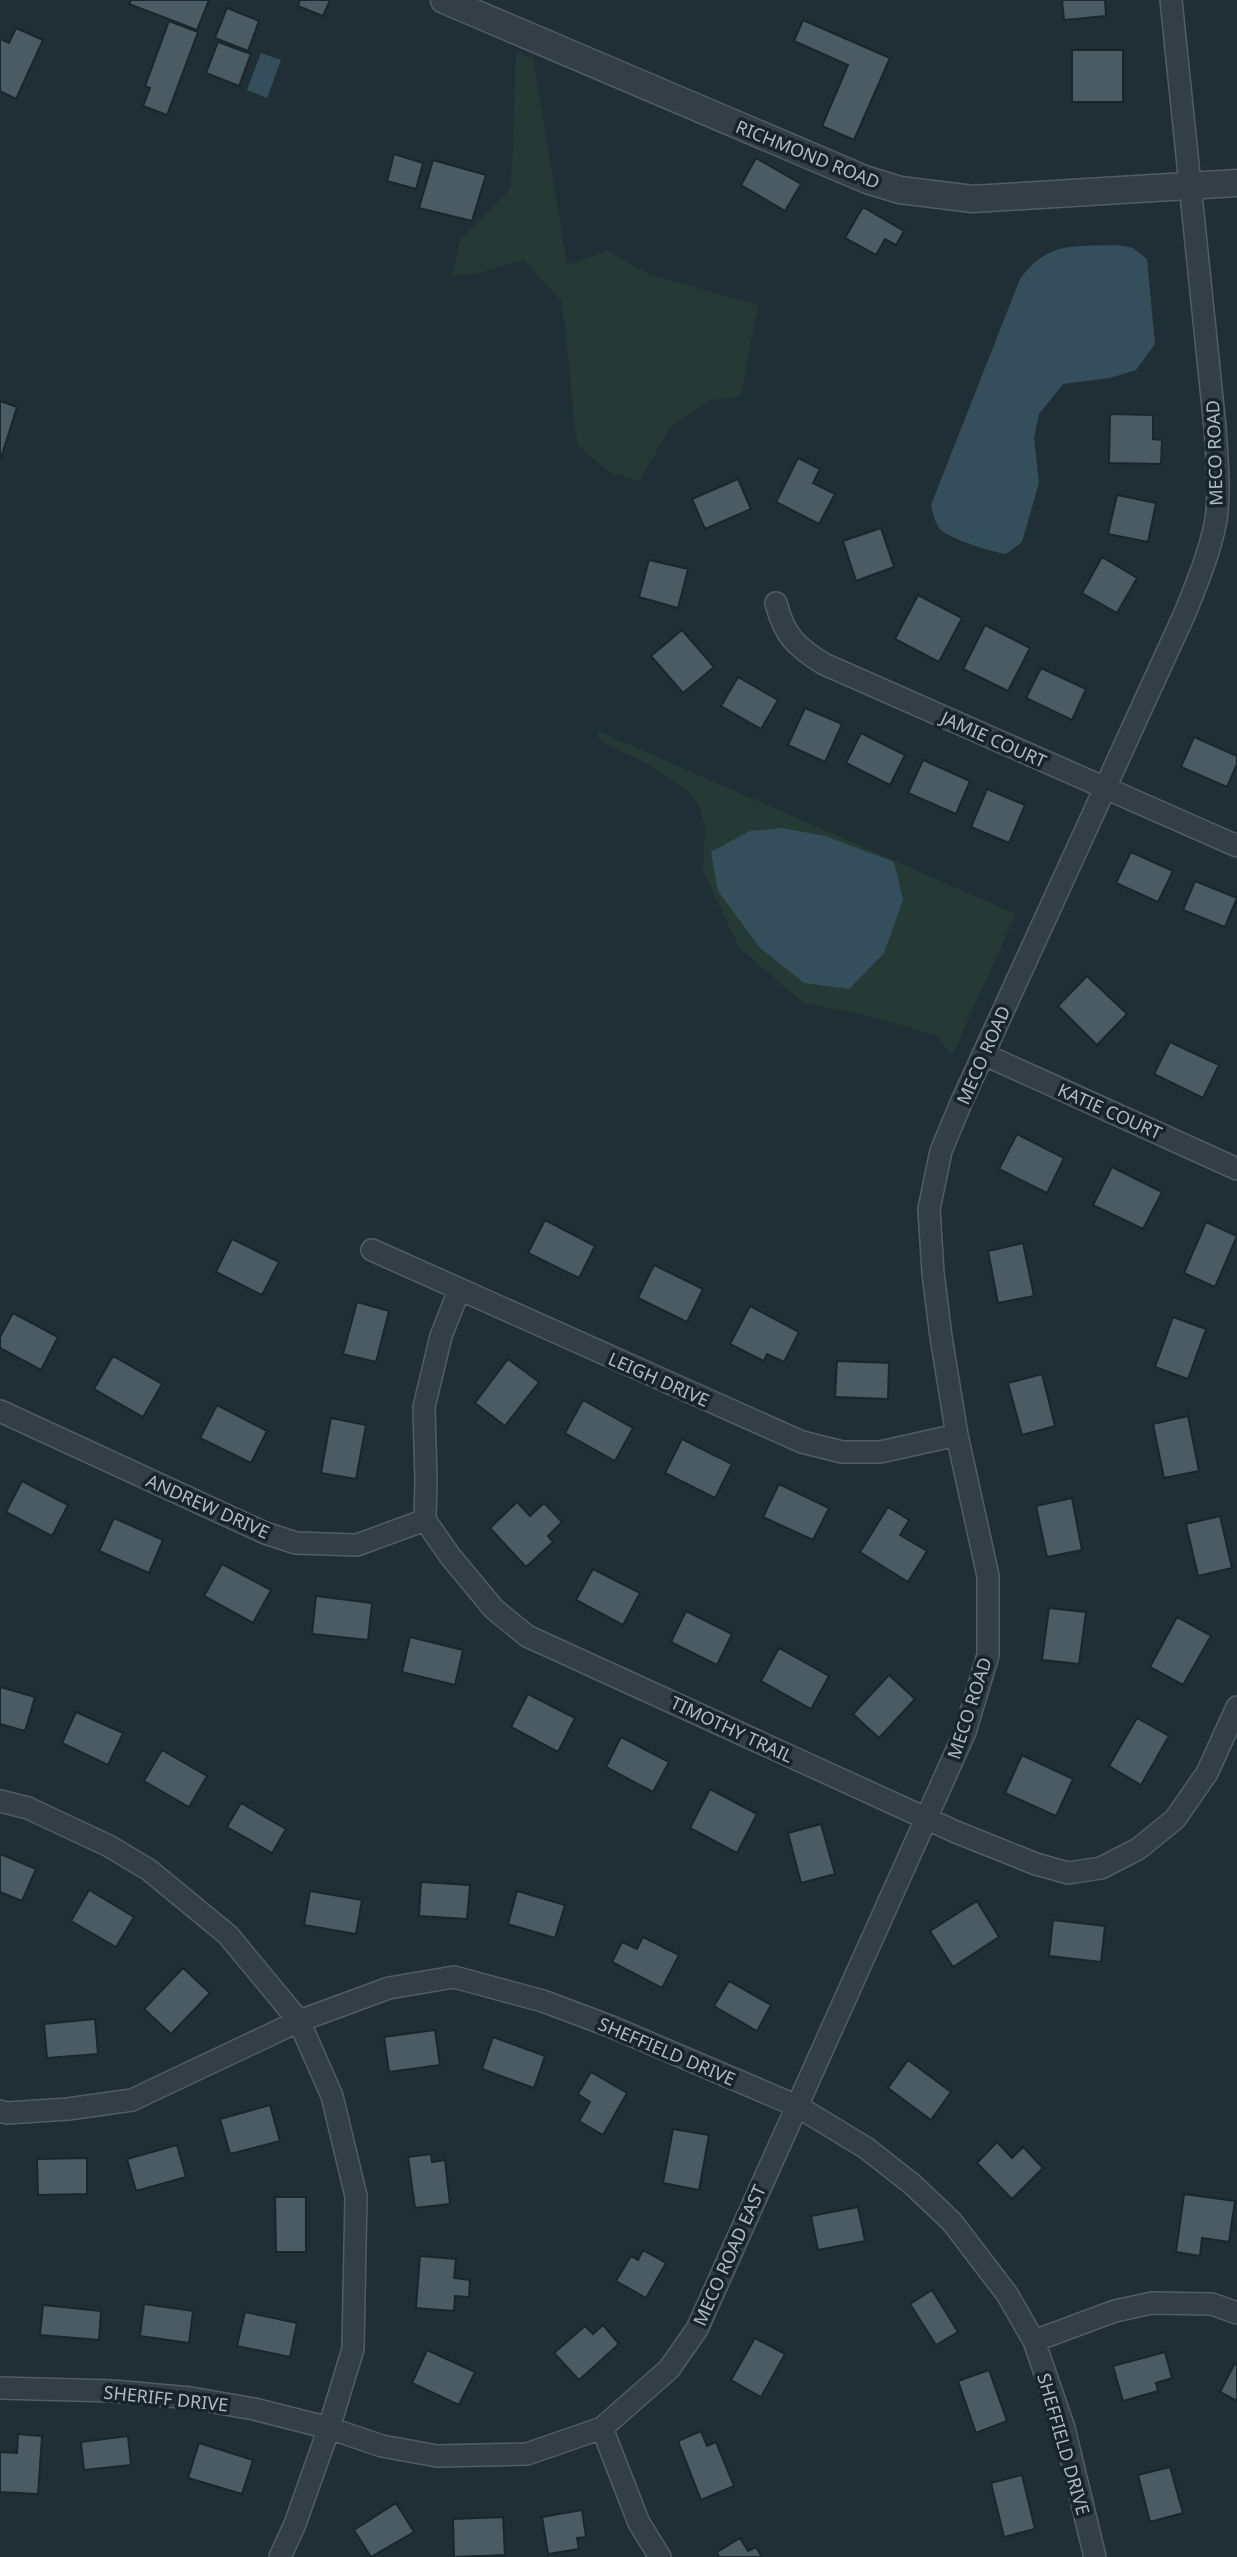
<svg xmlns="http://www.w3.org/2000/svg" width="1237" height="2557" viewBox="0 0 1237 2557" font-family="'Noto Sans',sans-serif">
<style>
.green{fill:#253a35}
.water{fill:#354e5b}
.building{fill:#4b5b64;stroke:#1b262c;stroke-width:2}
.lines{fill:none;stroke-linecap:round;stroke-linejoin:round}
.minor-casing{stroke:#515d63;stroke-width:24}
.tertiary-casing{stroke:#515d63;stroke-width:29}
.minor{stroke:#343f45;stroke-width:21}
.tertiary{stroke:#343f45;stroke-width:26}
.labels{text-anchor:middle;dominant-baseline:central;stroke-width:7;stroke-linejoin:round;paint-order:stroke}
.street-label{font-size:18px;fill:#aebbc2;stroke:#19242a}
</style>
<rect width="100%" height="100%" fill="#202e35"/>
<path class="green" d="M516,53L533,58L567,265L607,251L649,274L758,305L741,396L709,401L670,427L640,481L611,473L577,445L562,302L524,260L479,273L452,276L460,240L511,188Z
M598,731L1016,914L952,1055L937,1036L869,1016L804,1003L740,949L703,872L705,828L699,805L687,790L646,763L600,741Z"/>
<path class="water" d="M261,53L281,60L267,98L247,90Z
M1118,245L1133,248L1147,259L1155,344L1136,370L1110,378L1063,384L1039,414L1034,438L1039,483L1022,542L1006,554C992,552 954,540 942,531C935,525 933,514 931,505L1020,279C1048,240 1075,247 1118,245Z
M782,828L825,836L894,862L903,900L884,953L849,989L804,983L760,948L718,891L711,852L750,831Z"/>
<path class="building" d="M131,0H209L197,30L129,4Z
M300,0H330L323,16L298,6Z
M1062,0H1105L1106,16L1064,20Z
M227,8L259,21L248,51L215,38Z
M803,20L890,58L854,140L822,126L848,65L794,41Z
M169,21L198,32L167,115L143,106L150,88L145,86Z
M16,28L43,40L16,99L0,91V39L9,43Z
M218,42L251,54L239,86L206,73Z
M1072,50H1123V102H1072Z
M394,154L423,163L416,189L387,181Z
M756,158L801,184L785,211L741,185Z
M433,160L486,175L472,221L419,208Z
M863,207L904,231L896,245L885,239L876,255L845,238Z
M0,401L17,407L1,458L0,457Z
M1110,414L1153,415V439L1162,440L1161,464L1109,463Z
M798,458L820,469L813,483L835,494L819,524L776,502Z
M738,479L751,509L705,529L692,499Z
M1117,495L1156,503L1148,542L1108,534Z
M881,528L894,567L856,581L843,541Z
M1102,557L1137,578L1117,613L1082,593Z
M649,560L688,569L678,608L639,597Z
M918,595L962,618L939,662L895,639Z
M985,625L1030,648L1008,691L963,669Z
M682,630L714,667L683,693L651,656Z
M1041,668L1086,689L1072,720L1026,698Z
M738,677L778,700L761,729L721,706Z
M805,708L842,724L825,762L788,745Z
M861,733L905,755L890,785L846,763Z
M1194,737L1237,756V764L1227,787L1181,767Z
M923,760L970,781L956,814L908,793Z
M987,789L1025,805L1009,843L971,827Z
M1131,852L1173,871L1158,902L1116,883Z
M1195,881L1237,898L1225,927L1183,910Z
M1087,976L1127,1014L1097,1045L1058,1006Z
M1170,1042L1219,1065L1203,1098L1154,1074Z
M1017,1134L1064,1158L1047,1193L999,1169Z
M1112,1167L1162,1192L1143,1229L1093,1205Z
M545,1220L595,1246L579,1278L528,1253Z
M1206,1222L1237,1236L1215,1287L1184,1273Z
M232,1239L279,1262L262,1295L216,1272Z
M1023,1243L1034,1296L998,1303L988,1251Z
M654,1265L703,1289L687,1322L638,1298Z
M357,1302L389,1311L376,1362L343,1354Z
M750,1306L799,1332L784,1362L767,1354L764,1361L730,1344Z
M13,1313L58,1337L41,1370L0,1348V1337Z
M1173,1317L1206,1329L1188,1379L1155,1367Z
M113,1356L162,1384L143,1417L94,1389Z
M508,1359L539,1382L505,1426L475,1403Z
M837,1361L889,1363L888,1399L835,1397Z
M1042,1374L1055,1426L1022,1435L1008,1383Z
M583,1400L633,1428L615,1461L565,1433Z
M217,1405L267,1431L251,1463L200,1438Z
M1188,1416L1199,1471L1164,1478L1153,1424Z
M331,1418L366,1425L356,1479L321,1473Z
M682,1439L732,1464L715,1498L665,1473Z
M22,1481L68,1505L52,1536L6,1512Z
M779,1484L829,1508L813,1540L763,1517Z
M1072,1498L1082,1550L1047,1557L1036,1506Z
M517,1502L530,1516L544,1503L562,1522L548,1536L553,1542L526,1567L490,1528Z
M888,1507L909,1520L900,1535L927,1551L908,1582L860,1552Z
M1220,1516L1232,1568L1198,1576L1186,1524Z
M114,1518L163,1540L149,1573L99,1551Z
M222,1564L271,1590L253,1623L204,1596Z
M593,1569L640,1593L623,1625L576,1600Z
M316,1596L372,1603L368,1640L312,1634Z
M1049,1608L1086,1612L1079,1664L1042,1660Z
M686,1611L732,1634L717,1665L671,1642Z
M1177,1617L1211,1636L1183,1685L1150,1667Z
M410,1637L463,1650L455,1685L402,1672Z
M779,1648L829,1676L811,1709L761,1681Z
M889,1675L915,1699L879,1738L853,1714Z
M0,1687L35,1697L25,1731L0,1724Z
M528,1694L575,1718L558,1752L511,1727Z
M76,1712L123,1733L108,1765L62,1743Z
M1137,1718L1169,1736L1141,1785L1109,1766Z
M621,1737L669,1762L653,1792L606,1767Z
M162,1750L207,1776L189,1807L144,1781Z
M1022,1755L1073,1779L1056,1816L1005,1793Z
M710,1789L757,1814L737,1853L690,1828Z
M241,1803L286,1829L272,1853L227,1827Z
M821,1824L835,1874L801,1883L788,1833Z
M0,1854L36,1869L22,1901L0,1892Z
M421,1882L470,1885L467,1919L419,1916Z
M89,1890L134,1917L116,1947L71,1921Z
M310,1891L362,1900L356,1934L304,1925Z
M517,1891L565,1905L555,1938L508,1924Z
M977,1901L999,1937L953,1967L930,1931Z
M1053,1920L1105,1926L1101,1962L1049,1956Z
M643,1937L679,1955L662,1988L612,1962L622,1942L637,1949Z
M183,1968L210,1993L171,2034L144,2009Z
M729,1981L771,2005L757,2031L714,2006Z
M95,2019L98,2054L47,2058L44,2024Z
M435,2030L440,2065L389,2072L384,2037Z
M493,2037L545,2056L534,2088L482,2069Z
M908,2060L951,2092L931,2120L888,2088Z
M591,2072L627,2093L603,2135L579,2121L590,2102L578,2094Z
M270,2105L280,2141L230,2154L220,2119Z
M673,2129L709,2135L699,2190L663,2183Z
M997,2142L1012,2158L1023,2147L1043,2168L1012,2199L977,2163Z
M177,2145L186,2177L136,2191L127,2159Z
M431,2154L432,2162L445,2160L450,2204L415,2208L408,2157Z
M87,2158V2194L38,2195L37,2159Z
M1184,2194L1235,2201L1229,2242L1202,2238L1200,2256L1176,2252Z
M275,2197H306V2252H276Z
M858,2207L865,2241L818,2250L811,2216Z
M643,2250L666,2263L646,2298L616,2281L631,2256L638,2260Z
M420,2256L456,2259L454,2278L470,2280L469,2297L455,2296L454,2311L416,2308Z
M932,2290L958,2332L936,2345L910,2304Z
M144,2304L193,2311L189,2343L140,2336Z
M43,2305L101,2311L99,2340L40,2335Z
M245,2312L297,2323L290,2357L237,2346Z
M603,2325L619,2344L579,2380L554,2353L585,2326L593,2334Z
M755,2338L785,2354L761,2397L731,2380Z
M427,2350L475,2372L459,2405L412,2383Z
M1165,2352L1172,2378L1156,2383L1158,2391L1123,2401L1113,2366Z
M1235,2363L1237,2365V2401L1220,2392Z
M989,2370L1007,2421L976,2433L958,2381Z
M701,2431L707,2446L716,2442L734,2486L701,2500L678,2441Z
M18,2434L42,2436L38,2494L0,2492V2452L17,2453Z
M128,2436L131,2465L84,2470L81,2442Z
M199,2443L253,2460L242,2494L188,2478Z
M1170,2467L1183,2513L1150,2522L1138,2475Z
M1022,2475L1035,2529L1004,2537L991,2483Z
M396,2503L414,2532L371,2557L354,2530Z
M582,2510L586,2537L577,2538L579,2549L548,2554L542,2517Z
M503,2517L505,2555L454,2557L453,2519Z
M740,2538L748,2551L756,2547L762,2557H719L717,2552Z"/>
<g class="lines">
<g class="minor-casing">
<path id="minor" d="M776,603C784,635 796,647 824,664L1237,846
M983,1054L1237,1169
M372,1250L802,1442L842,1452H880L957,1435
M459,1290L441,1336L424,1407L426,1481L425,1520L450,1556L494,1609L527,1636L956,1832L1036,1864L1068,1873L1101,1868L1138,1849L1175,1819L1207,1773L1237,1707
M0,1411L265,1533L296,1543L357,1545L425,1520
M0,1801L28,1808L109,1846L149,1870L228,1935L299,2021L332,2096L356,2196L353,2349L329,2428L295,2524L280,2557
M0,2111L7,2113L68,2109L132,2100L299,2021L389,1988L454,1977L543,2001L612,2027L797,2106L866,2148L912,2184L952,2222L1007,2294L1034,2341L1064,2428L1095,2557
M1034,2341L1115,2311L1152,2303L1212,2304L1237,2313
M0,2388L113,2391L191,2398L254,2409L329,2428L382,2446L437,2456L527,2454L602,2428L669,2369L697,2329L965,1732L988,1655V1576L957,1435L941,1337L933,1273L929,1209L941,1151L961,1103L1185,613C1197,583 1210,552 1216,520C1220,490 1217,458 1215,427L1171,0
M602,2428L639,2523L660,2557"/>
</g>
<g class="tertiary-casing">
<path id="tertiary" d="M444,0L867,180L900,190L973,199L1237,183"/>
</g>
<use href="#minor" class="minor"/>
<use href="#tertiary" class="tertiary"/>
</g>
<g class="labels">
<g class="street-label">
<text transform="translate(808 154) rotate(22)">RICHMOND ROAD</text>
<text transform="translate(1214 453) rotate(-92)">MECO ROAD</text>
<text transform="translate(994 739) rotate(24)">JAMIE COURT</text>
<text transform="translate(983 1055) rotate(-66)">MECO ROAD</text>
<text transform="translate(1110 1111) rotate(24)">KATIE COURT</text>
<text transform="translate(659 1379) rotate(24)">LEIGH DRIVE</text>
<text transform="translate(208 1506) rotate(24)">ANDREW DRIVE</text>
<text transform="translate(969 1708) rotate(-72)">MECO ROAD</text>
<text transform="translate(732 1729) rotate(25)">TIMOTHY TRAIL</text>
<text transform="translate(667 2051) rotate(23)">SHEFFIELD DRIVE</text>
<text transform="translate(729 2255) rotate(-66)">MECO ROAD EAST</text>
<text transform="translate(166 2398) rotate(6)">SHERIFF DRIVE</text>
<text transform="translate(1064 2444) rotate(74)">SHEFFIELD DRIVE</text>
</g>
</g>
</svg>
